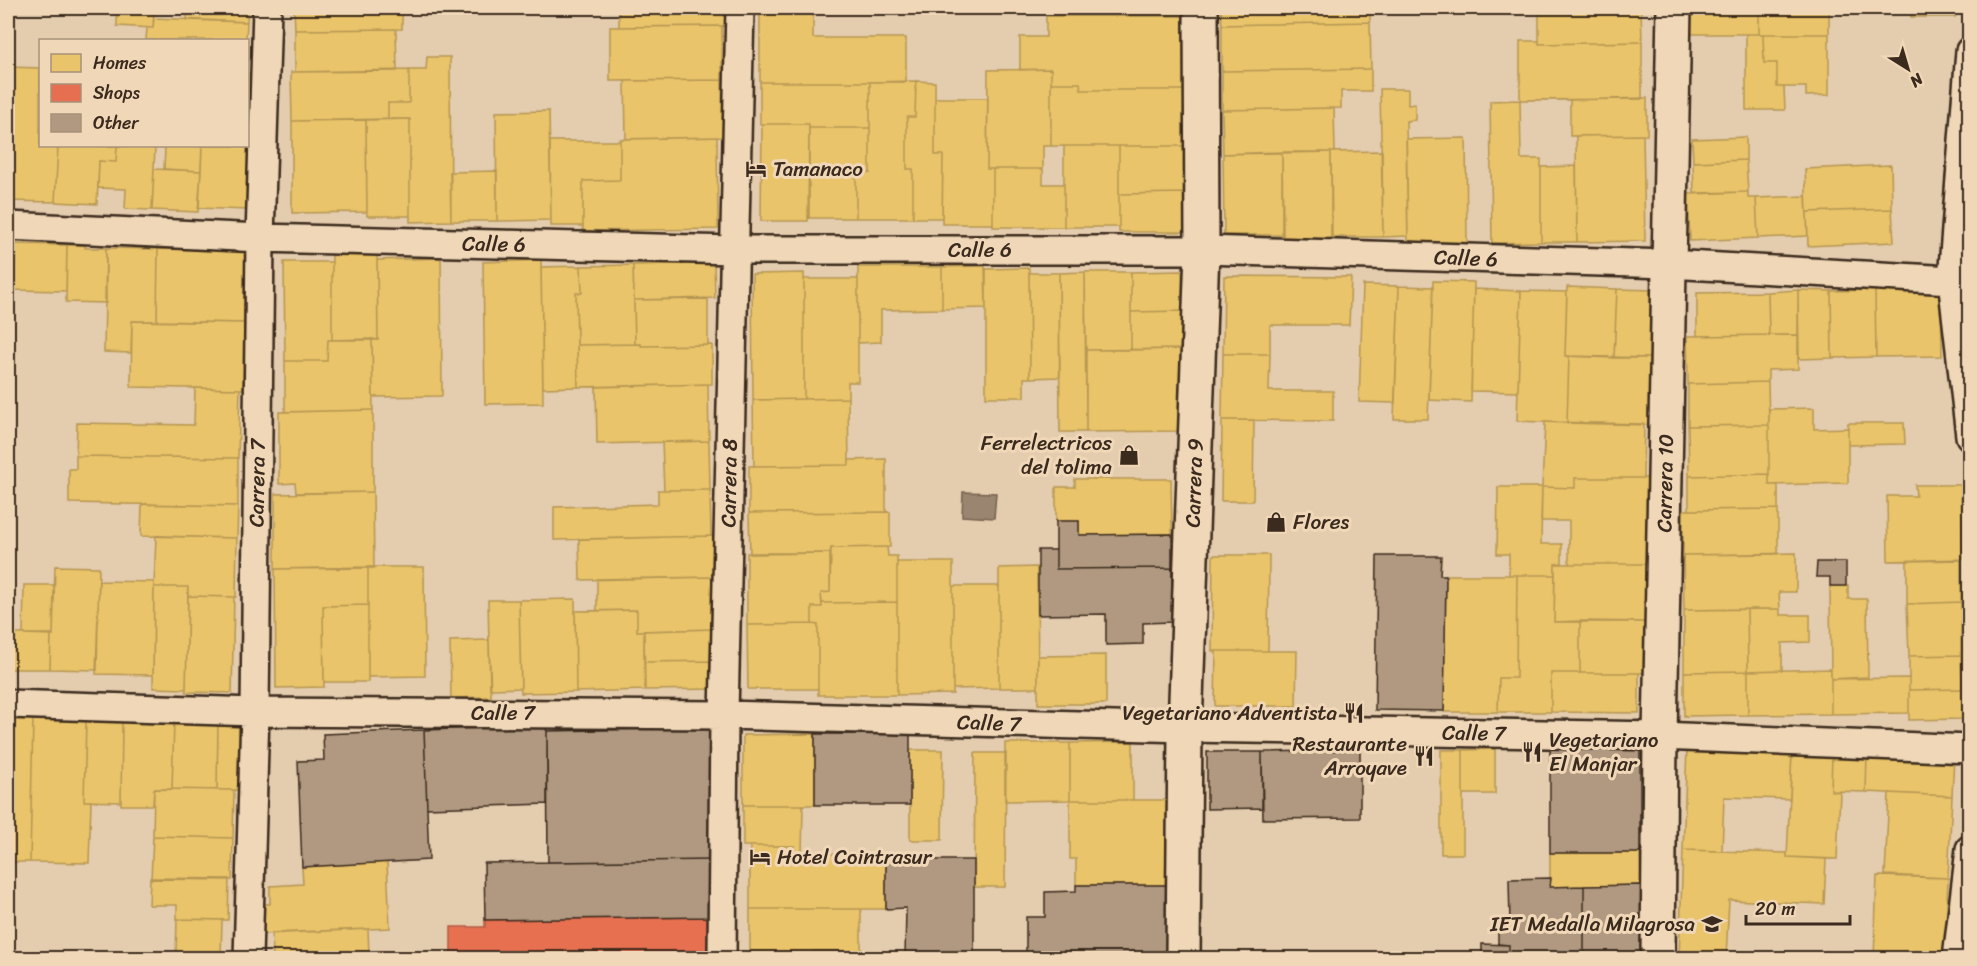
<svg xmlns="http://www.w3.org/2000/svg" width="1977" height="966" viewBox="0 0 1977 966" font-family="Sriracha,sans-serif">
<style>
.water{fill:#9a866f;stroke:#74614f;stroke-width:1.5}
.homes{fill:#e9c46a;stroke:#b59653;stroke-width:1.5}
.shops{fill:#e76f51;stroke:#b35a42;stroke-width:1.5}
.building{fill:#b09980;stroke:#3b2a1e;stroke-width:1.5}
.lines{fill:none;stroke-linecap:round;stroke-linejoin:round}
.street-casing{stroke:#3b2a1e;stroke-width:32}
.secondary-casing{stroke:#3b2a1e;stroke-width:38}
.street{stroke:#efd7b7;stroke-width:27}
.secondary{stroke:#efd7b7;stroke-width:33}
.labels{text-anchor:middle;dominant-baseline:central;stroke-width:6;stroke-linejoin:round;paint-order:stroke}
.poi-label{font-size:21px;fill:#3b2a1e;stroke:#efd7b7;text-anchor:start}
.street-label{font-size:21px;fill:#3b2a1e;stroke:#efd7b7}
</style>
<rect width="100%" height="100%" fill="#e4ccae"/>
<filter id="ink" filterUnits="userSpaceOnUse"><feTurbulence type="fractalNoise" baseFrequency=".0167" numOctaves="2"/><feDisplacementMap in="SourceGraphic" scale="12" xChannelSelector="R" yChannelSelector="G"/><feConvolveMatrix kernelMatrix="1 2 1 2 8 2 1 2 1" color-interpolation-filters="sRGB"/></filter>
<g filter="url(#ink)">
<path class="water" d="M963,492L996,493L994,518L962,516Z"/>
<path class="homes" d="M117,8H154L153,28L117,26Z
M188,8H248L247,22L187,20Z
M294,8H402V29L295,30Z
M619,8H730L731,26L619,27Z
M760,8H813V38H906V82H760Z
M1051,8H1186V16H1051Z
M1221,8H1370V22L1222,25Z
M1539,8H1641L1642,42L1539,44Z
M1689,8H1759V34H1689Z
M1759,8H1829V34H1759Z
M1911,8H1955V17H1911Z
M1046,16H1186L1189,90H1081L1080,83H1051V69L1020,70V37H1046Z
M154,18L247,22L246,40H146L147,28H153Z
M1370,22L1371,69L1222,71V25Z
M722,26V80L610,81V27Z
M396,29L397,71L295,72V30Z
M1746,34H1763L1764,63H1777V87H1784L1785,110H1746Z
M1763,34H1829V95L1806,96V87H1777V63H1764Z
M1520,41H1539V44L1642,42V99L1520,100Z
M427,57H450L451,221L410,222V119H388V103H409V70H426Z
M8,67L40,68V146H58L55,202L8,201Z
M1051,69V146H1043V169H987L988,70Z
M1371,69V91H1341V108L1222,110V71Z
M409,70V103H388V119L292,121L291,72Z
M248,73H253L250,134H248Z
M722,80L723,137L626,139L625,81Z
M916,81L915,117H907V169H913V218H856V174L870,173V82Z
M916,81L935,82V155H943L942,218H913V169H907V117H915Z
M760,82H870V128H809V124H760Z
M1051,83H1080L1081,90H1189V146H1051Z
M1380,89H1408V105L1415,104V120L1406,121L1408,236L1383,237Z
M935,98H988L987,169H993V224H942L943,155H935Z
M1647,98V135L1570,136V100Z
M1520,100L1521,159H1541V242L1492,243L1490,101Z
M1334,108L1335,152L1223,154L1222,110Z
M549,111L551,220L497,221L496,112Z
M410,119V216H367L366,120Z
M366,120L367,212L292,213V121Z
M762,124H809L808,221H761Z
M809,128H870V173L856,174V218H809Z
M248,134H250L246,210L199,208L202,146H248Z
M1643,135L1645,241L1577,242L1576,136Z
M717,137L718,229L583,231V181L620,180V139Z
M1746,137V160L1693,162L1692,139Z
M1466,138L1467,243L1408,244L1406,139Z
M550,141H620V180L583,181V226H551Z
M58,146H117L116,162L99,161L97,204L55,202Z
M117,146L155,147L152,210L125,209L126,189L98,188L99,161L116,162Z
M121,146H202L201,171L164,169L165,148Z
M1064,146H1119V227H1064Z
M1119,146H1189L1188,193L1119,194Z
M1382,151L1383,237H1332L1331,152Z
M1282,152H1331V239H1282Z
M1282,152L1283,235H1224L1223,154Z
M1746,160L1748,192L1694,193L1693,162Z
M1891,165L1892,209L1807,212L1805,169Z
M1576,166L1577,242H1541V167Z
M154,169L201,171L198,212L152,210Z
M993,169H1043V184H1064V227H993Z
M497,171V221H451L450,172Z
M1748,192V198H1756L1758,238L1690,241L1688,194Z
M1188,193L1189,232H1119V194Z
M1806,196L1808,236L1758,238L1756,198Z
M1892,209L1894,242L1808,246L1807,212Z
M8,244H15L11,417H8Z
M15,244L67,245L66,291L14,290Z
M67,245H85V248H106V303L66,302Z
M106,248L158,249L157,321H132L131,353L104,352Z
M158,249L245,250L244,323L157,321Z
M377,254L378,340H332V255Z
M441,258L442,396L373,397L372,339L378,340L377,260Z
M541,260L543,403L485,404L483,262Z
M284,262H332V340H328L327,361H285Z
M714,263L715,298L634,300L633,265Z
M633,265L635,344L577,345L576,293H582L581,266Z
M581,266L582,293H576L578,387L543,388L541,267Z
M985,266L986,308L942,309V267Z
M858,267H942V309L881,310V342L858,343Z
M1029,268L1030,378H1024V397H986V269Z
M1182,271V311L1131,312V272Z
M1085,272L1086,432H1060L1059,273Z
M1085,272H1131V350H1086Z
M804,273V399L753,400L752,274Z
M1029,273H1059L1060,377L1030,378Z
M1224,276L1351,277L1349,325H1270V354H1223Z
M804,279H858V382H848V398L804,399Z
M1433,281L1474,282L1471,402L1429,400Z
M1363,285L1399,286L1395,403L1359,402Z
M1399,286L1433,287L1428,419H1394Z
M1567,287L1617,289L1614,358L1565,356Z
M1474,289L1521,291L1518,392L1471,391Z
M1617,289L1653,290L1651,358H1614Z
M1941,289L1942,356L1876,357L1875,290Z
M1798,290V335H1769L1768,292Z
M1798,290L1831,291L1832,358L1799,359Z
M1875,290L1876,357L1832,358L1831,291Z
M1521,291L1567,292L1565,356H1569L1567,423L1517,421Z
M1768,292L1769,335L1697,336V293Z
M708,299V345L641,346V344H635L634,300Z
M1182,311V349L1131,350V312Z
M132,321L244,323L243,389L131,387Z
M1798,335V369L1768,370V382L1688,384L1687,336Z
M372,339L373,410L285,412V361H327L328,340Z
M641,344V346L712,345V384L578,387L577,345Z
M1182,349L1183,431L1086,432V350Z
M1223,354H1270L1269,391H1333V421L1222,420Z
M1569,356L1651,358L1649,425L1567,423Z
M1768,382L1769,425L1688,426V384Z
M708,384L709,441L597,444L596,387Z
M195,388L240,389L238,458L76,456L77,423L194,425Z
M848,398L849,465L754,466L753,400Z
M1814,408V429L1848,428V483L1769,485V409Z
M373,410V492L296,493L295,483L279,484V412Z
M1222,420H1254L1253,501H1221Z
M1545,422L1644,424L1643,478H1575V488L1542,487Z
M1848,423H1904L1905,444L1848,445Z
M1769,425V474L1689,476L1688,426Z
M709,441L710,490H664L662,442Z
M76,456L238,458V506L69,503V469H76Z
M886,459V512L749,513V466L849,465V460Z
M1769,474V485H1778V509L1689,510V476Z
M1575,478H1648V564H1569V521H1541L1542,487L1575,488Z
M1075,479H1171L1172,534L1079,535V521H1056V487H1075Z
M1915,485H1961L1963,559L1888,561L1887,496H1916Z
M1498,487H1542L1541,544H1562V563L1555,564V575H1509V554H1497Z
M658,490H710L711,536L554,540V507L658,504Z
M373,492L374,568L275,569V494Z
M142,504L238,506L237,538L141,536Z
M1778,509V554L1683,555V510Z
M890,512V547L831,548L830,553L750,554L749,513Z
M156,536L237,538L236,597L188,596V587H154Z
M714,536L715,577L580,580L579,539Z
M887,547L888,556H897V602L822,603L821,593L830,592L831,548Z
M747,553H830V592L821,593L822,607H812V624L747,625Z
M1796,553V592H1779L1780,609L1684,610L1683,555Z
M1213,555H1269L1268,651H1212Z
M1961,560V602L1907,604V561Z
M897,562H953V694L897,695Z
M1555,564H1648L1647,622H1554Z
M55,566L99,567L97,670L50,669L51,634L53,635Z
M368,567V605L323,606L324,687L276,688L275,569Z
M368,567H424L425,676L368,677Z
M1037,567L1038,688H999V568Z
M1446,575H1517L1516,678H1499L1498,712H1444Z
M1517,575H1555L1554,622L1580,621V673H1551V712H1498L1499,678H1516Z
M715,577L716,629L637,631V610L597,611V579Z
M99,581L154,582L153,675L96,674Z
M24,585H54L53,635L23,634Z
M953,586H999V688L953,689Z
M1830,586H1848V599H1867L1868,677L1831,679Z
M154,587H188L186,689L153,688Z
M188,596L234,597L232,693L186,692Z
M575,599L576,692L521,693L519,600Z
M488,600H519L521,688L490,689Z
M897,602V695H818V625L812,624V607H822V603Z
M1961,602V655L1909,656L1907,604Z
M368,605V682H324L323,606Z
M1747,609L1748,671L1684,672V610Z
M1747,609H1780V615H1810V642L1782,643V670L1748,671Z
M637,610V631H644L645,690L576,692L575,611Z
M1580,621L1647,622L1646,673H1580Z
M812,624L818,625V689H748L747,625Z
M716,629V661L644,662V631Z
M8,634H51L50,669H8Z
M489,640L491,697L451,698L450,641Z
M1216,651H1297L1296,706H1215Z
M1106,655V704H1038V656Z
M1961,655L1962,689L1909,690V656Z
M716,661L717,689L645,690L644,662Z
M1831,669V714L1748,715V671Z
M1748,671V715L1684,716V672Z
M1551,673H1639V713L1551,712Z
M1909,678V713L1831,714V679Z
M1962,689V719L1909,720V690Z
M8,718L33,719L30,862H8Z
M33,719L86,720L84,801H91L89,863L30,862Z
M86,720L122,721L121,802L84,801Z
M122,721L174,722L172,789H154L153,805H121Z
M174,722H218L217,790L172,789Z
M218,722L245,723L243,790H217Z
M815,734V805H743V735Z
M1133,742V800H1070V743Z
M1005,743H1070V800L1005,801Z
M1687,748L1792,752L1790,799L1724,797L1722,851L1683,850Z
M1495,749V794H1463V750Z
M910,750H943L942,840H910Z
M1441,750H1463V854H1441Z
M1792,752L1832,753L1831,791L1840,792L1837,859L1787,857Z
M975,753H1006L1005,887H974Z
M1832,753L1867,754L1866,792L1831,791Z
M1867,754L1954,757L1952,796L1866,792Z
M154,789L234,790L233,838L153,836Z
M1889,793L1952,796L1948,878L1885,875Z
M1070,800H1171L1170,885H1076V859H1070Z
M743,805H803L802,854H794V846H743Z
M153,836L233,838L232,880L151,879Z
M750,846H794V854H886V909H750Z
M1683,850L1787,853V857L1826,859L1824,904L1729,900L1726,958H1679Z
M1550,853H1640L1641,885L1550,887Z
M387,862L390,928L264,934L263,904H270V886L303,884L302,867Z
M1877,876L1948,878L1945,958H1874Z
M150,878L229,879L228,920L177,919V905H149Z
M750,909H861V951H813V958H750Z
M177,919L222,920L221,956H176Z
M368,929L369,955L273,957L272,933Z
M813,951H861V958H813Z
M374,955V958H270L273,957Z"/>
<path class="shops" d="M711,917V958H451V927H485V920Z"/>
<path class="building" d="M1056,521H1079V535L1172,534V568L1056,569Z
M1038,550H1056V569L1172,568V622L1143,623V644L1106,645V614L1038,615Z
M1377,556H1441L1440,575H1446L1444,711L1375,710Z
M1817,562H1846V586H1830V577H1816Z
M544,726L547,731V804L427,808L424,730Z
M711,728L713,860L548,862L547,731Z
M424,730L429,860L302,867L298,761L324,760L323,734Z
M815,734H910V805H815Z
M1640,748V853H1550V749Z
M1360,750V818L1263,819L1262,752Z
M1207,752H1262V808L1207,809Z
M710,860L711,917L485,920L484,863Z
M886,860H974V958H905L906,908L886,909Z
M1551,878L1550,887L1584,886V957L1509,958V945L1498,944V923H1510L1509,879Z
M1076,885H1170V958H1026V917H1045V892L1076,891Z
M1641,885V958H1584V886Z
M1482,944L1509,945V958H1426V956L1482,955Z
M1365,956H1426V958H1365Z"/>
<g class="lines">
<g class="street-casing">
<path id="street" d="M1970,51L1952,280L1970,436
M8,226L260,238L734,250H1202L1669,264L1952,280
M8,704L255,712L724,715L1185,728L1660,736L1970,749
M248,958L255,712L260,238L267,8
M722,958L724,715L740,8
M1957,958L1970,849"/>
</g>
<g class="secondary-casing">
<path id="secondary" d="M1183,958L1185,728L1202,250L1201,8
M1658,958L1660,736L1674,8"/>
</g>
<use href="#street" class="street"/>
<use href="#secondary" class="secondary"/>
</g>
</g>
<defs>
<g id="hotel-bare" transform="scale(1.62)"><path d="M-6-4.5h1.5V1H6V5H4.5V3h-9V5H-6ZM-4 0a1.8 1.8 0 1 1 3.6 0ZM.5 0V-2.5h3Q6-2.5 6 0Z" fill="#3b2a1e" stroke="#efd7b7" stroke-width="2.5" paint-order="stroke"/></g>
<g id="shop-bare" transform="scale(1.62)"><path d="M-5-2.5h2.3a2.7 3.5 0 0 1 5.4 0H5L5.5 6h-11ZM-1.5-2.5h3a1.5 2.3 0 0 0-3 0Z" fill="#3b2a1e" stroke="#efd7b7" stroke-width="2.5" paint-order="stroke"/></g>
<g id="restaurant-bare" transform="scale(1.62)"><path d="M-5-6h1v4h1v-4h1v4h1v-4h1v5L-1.5 .5V6h-2V.5L-5-1ZM5-6V6H3V1.5H1.5Q1.5-4 5-6Z" fill="#3b2a1e" stroke="#efd7b7" stroke-width="2.5" paint-order="stroke"/></g>
<g id="school-bare" transform="scale(1.62)"><path d="M0-5L7-2L0 1L-7-2ZM-4 1L0 2.5L4 1V4Q0 6-4 4Z" fill="#3b2a1e" stroke="#efd7b7" stroke-width="2.5" paint-order="stroke"/></g>
</defs>
<g fill-rule="evenodd">
<use href="#hotel-bare" x="756" y="169"/>
<use href="#shop-bare" x="1129" y="455"/>
<use href="#shop-bare" x="1276" y="522"/>
<use href="#restaurant-bare" x="1354" y="713"/>
<use href="#restaurant-bare" x="1532" y="752"/>
<use href="#restaurant-bare" x="1424" y="756"/>
<use href="#hotel-bare" x="760" y="857"/>
<use href="#school-bare" x="1712" y="924"/>
</g>
<g class="labels">
<g class="poi-label">
<text x="773" y="169">Tamanaco</text>
<text x="1112" y="443" text-anchor="end">Ferrelectricos<tspan x="1112" dy="24">del tolima</tspan></text>
<text x="1293" y="522">Flores</text>
<text x="1337" y="713" text-anchor="end">Vegetariano Adventista</text>
<text x="1549" y="740">Vegetariano<tspan x="1549" dy="24">El Manjar</tspan></text>
<text x="1407" y="744" text-anchor="end">Restaurante<tspan x="1407" dy="24">Arroyave</tspan></text>
<text x="777" y="857">Hotel Cointrasur</text>
<text x="1695" y="924" text-anchor="end">IET Medalla Milagrosa</text>
</g>
<g class="street-label">
<text transform="translate(494 244) rotate(1)">Calle 6</text>
<text x="980" y="250">Calle 6</text>
<text transform="translate(1466 258) rotate(2)">Calle 6</text>
<text transform="translate(257 483) rotate(-89)">Carrera 7</text>
<text transform="translate(729 483) rotate(-89)">Carrera 8</text>
<text transform="translate(1194 483) rotate(-88)">Carrera 9</text>
<text transform="translate(1665 483) rotate(-89)">Carrera 10</text>
<text x="503" y="713">Calle 7</text>
<text transform="translate(989 723) rotate(2)">Calle 7</text>
<text transform="translate(1474 733) rotate(1)">Calle 7</text>
</g>
</g>
<rect width="1977" height="966" fill="none" stroke="#efd7b7" stroke-width="30"/>
<rect x="15" y="15" width="1947" height="936" fill="none" stroke="#3b2a1e" stroke-width="2" filter="url(#ink)"/>
<rect x="39" y="39" width="210" height="108" fill="#efd7b7" stroke="#a7927a" stroke-width="1.5"/>
<rect x="51" y="54" width="30" height="18" fill="#e9c46a" stroke="#a7927a" stroke-width="1.5"/>
<text x="93" y="69" font-size="18" fill="#3b2a1e">Homes</text>
<rect x="51" y="84" width="30" height="18" fill="#e76f51" stroke="#a7927a" stroke-width="1.5"/>
<text x="93" y="99" font-size="18" fill="#3b2a1e">Shops</text>
<rect x="51" y="114" width="30" height="18" fill="#b09980" stroke="#a7927a" stroke-width="1.5"/>
<text x="93" y="129" font-size="18" fill="#3b2a1e">Other</text>
<g transform="translate(1908 69) rotate(143)" stroke="#efd7b7" stroke-width="4.5" paint-order="stroke">
<path d="M0-4.5L10 22L0 15L-10 22Z" fill="#3b2a1e"/>
<text y="-9" font-size="16" font-weight="bold" text-anchor="middle" fill="#3b2a1e">N</text>
</g>
<path d="M1746 915v9h104v-9" fill="none" stroke="#3b2a1e" stroke-width="3"/>
<text x="1755" y="915" font-size="18" fill="#3b2a1e" stroke="#efd7b7" stroke-width="4.5" paint-order="stroke">20 m</text>
</svg>
